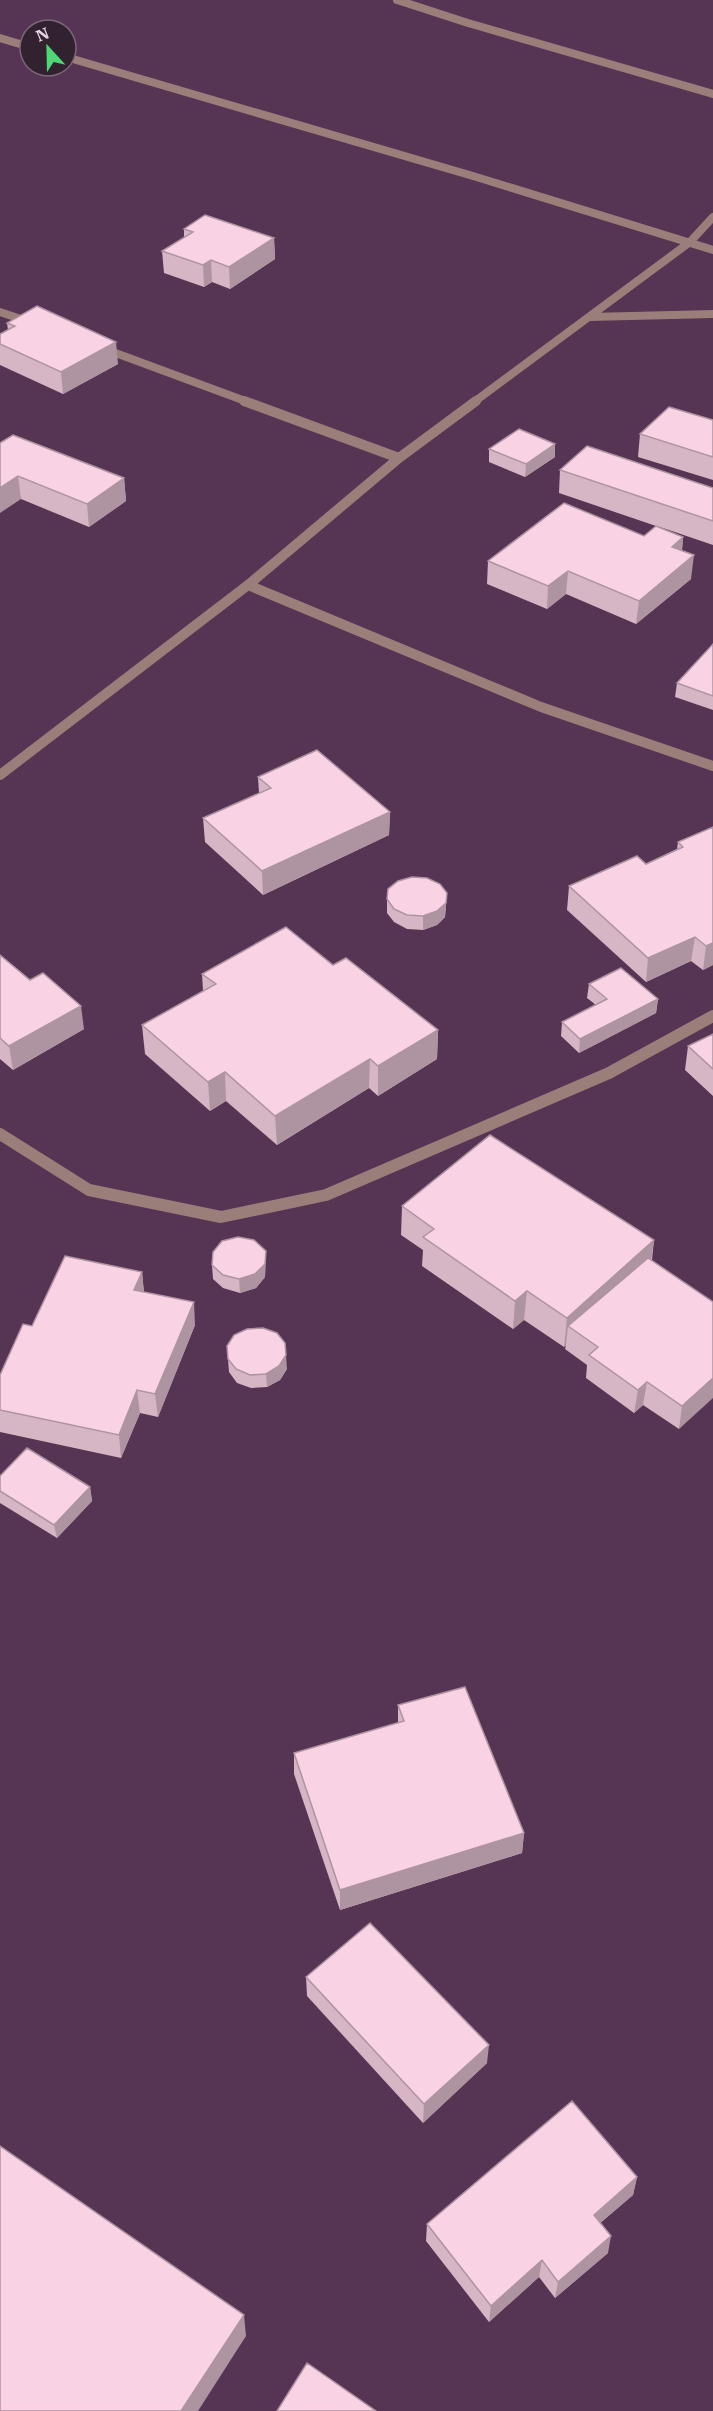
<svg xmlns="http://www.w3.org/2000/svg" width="713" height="2411" viewBox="0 0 713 2411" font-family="'IBM Plex Serif',serif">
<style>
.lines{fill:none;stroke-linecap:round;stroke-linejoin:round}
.minor-far2{stroke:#9a7e79;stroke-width:8}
.minor-far1{stroke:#9a7e79;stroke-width:10}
.minor{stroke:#9a7e79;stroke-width:12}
.wall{fill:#d6b5c4}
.shaded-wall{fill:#ae93a0}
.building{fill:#f9d2e4;stroke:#ae93a0;stroke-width:1.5}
</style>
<rect width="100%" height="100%" fill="#563453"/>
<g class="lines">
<path class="minor-far2" d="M397,0L468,23L713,94
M0,38L30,47
M66,57L473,176L713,250
M0,312L30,322
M590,317L713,314
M102,348L248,402
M474,402L690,242L713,217"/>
<path class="minor-far1" d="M244,401L399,458
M248,585L541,707L713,766
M0,775L248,585L399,458L476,401"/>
<path class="minor" d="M0,1134L89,1190L221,1217L326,1195L609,1073L713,1016"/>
</g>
<path class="wall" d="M184,229L274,238L275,259L230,289L212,282L204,287L164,273L162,251L184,238Z
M7,323L118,364L63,394L0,365V334L8,330Z
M713,420V480L638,457L640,434Z
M0,443L124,478L126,501L89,527L21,499Z
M489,449L555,457L525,477L489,462Z
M560,470L713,488V545L657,526L683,537L682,551L691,579L636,624L566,594L547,609L487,584L488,561L644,536L656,526L559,493Z
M713,644V710L675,697L677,683Z
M258,777L390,812L389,835L263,895L205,842L203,818L259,793Z
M713,827V965L703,970L691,961L646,982L567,910L569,886L646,864L677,849L678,842Z
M447,893L445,917L437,925L423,930L407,929L394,922L387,913V899Z
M0,955L84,1029L13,1070L0,1059Z
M333,965L438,1030L437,1059L378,1096L369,1088L277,1145L226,1101L210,1111L145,1054L142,1025L203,991L202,974Z
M589,984L658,999L656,1013L579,1053L561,1036L562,1022L596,1005L587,998Z
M713,1034V1096L685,1070L688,1046Z
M402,1206L654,1240L652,1260L713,1302L679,1429L643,1405L634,1413L586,1378L587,1365L565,1349L566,1345L564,1347L524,1320L513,1329L422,1266L423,1250L401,1235Z
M266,1251L265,1277L256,1288L240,1293L223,1288L213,1279L212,1265Z
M142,1272L144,1292L195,1325L158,1417L140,1413L121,1458L0,1432V1375L32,1326Z
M227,1346L287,1369L280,1380L267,1387L251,1388L237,1383L229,1372Z
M0,1476L90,1487L92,1501L57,1538L0,1503Z
M398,1705L524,1833L522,1853L340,1910L294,1774V1753L398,1723Z
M306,1977L487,2063L423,2123L307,1996Z
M637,2177L633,2195L600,2223L608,2253L555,2298L539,2277L489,2322L426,2241L427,2224Z"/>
<path class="shaded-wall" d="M274,238L275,259L230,289L229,267Z
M211,260L212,282L204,287L203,265Z
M116,342L118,364L63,394L61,372Z
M555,444V457L525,477L526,464Z
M18,476L21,499L0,513V488Z
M124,478L126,501L89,527L87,504Z
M683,537L681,560L672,547Z
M694,555L691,579L636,624L639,601Z
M568,571L566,594L547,609L548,586Z
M390,812L389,835L263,895L262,871Z
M447,893L445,917L437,925L423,930V916Z
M695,937L691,961L646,982L648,958Z
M713,943V965L703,970L706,946Z
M658,999L656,1013L579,1053L580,1039Z
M81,1006L84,1029L13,1070L9,1046Z
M438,1030L437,1059L378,1096V1066Z
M370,1059L369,1088L277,1145L275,1116Z
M225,1072L226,1101L210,1111L208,1082Z
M654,1240L650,1269L568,1326L566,1345L564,1347L567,1318Z
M266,1251L265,1277L256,1288L240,1293L239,1279Z
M142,1272L144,1295L134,1290Z
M527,1291L524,1320L513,1329L515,1301Z
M194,1302L195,1325L158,1417L155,1394Z
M286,1355L287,1369L280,1380L267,1387L266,1374Z
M713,1378V1398L679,1429L682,1406Z
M647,1382L643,1405L634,1413L638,1390Z
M137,1390L140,1413L121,1458L119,1435Z
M90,1487L92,1501L57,1538L54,1525Z
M524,1833L522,1853L340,1910V1890Z
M489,2045L487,2063L423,2123L424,2104Z
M637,2177L633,2195L590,2232L594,2215Z
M611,2236L608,2253L555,2298L558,2282Z
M542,2260L539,2277L489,2322L491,2306Z
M244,2315L246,2336L198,2411H181Z"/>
<path class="building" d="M205,215L274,238L229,267L211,260L203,265L162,251L193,232L184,229Z
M37,306L116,342L61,372L0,344V334L15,326L7,323Z
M669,407L713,420V457L640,434Z
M519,429L555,444L526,464L489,449Z
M13,435L124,478L87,504L18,476L0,488V443Z
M587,446L713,488V521L560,470Z
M564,503L644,536L656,526L683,537L672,547L694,555L639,601L568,571L548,586L488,561Z
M713,644V696L677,683Z
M317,750L390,812L262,871L203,818L271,788L258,777Z
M713,827V943L706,946L695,937L648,958L569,886L637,856L646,864L683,847L678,842Z
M412,877L427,878L440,884L447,893L446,903L437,911L423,916L407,915L394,909L387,899L388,889L398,881Z
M286,927L333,965L346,958L438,1030L378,1066L370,1059L275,1116L225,1072L208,1082L142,1025L216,984L202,974Z
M0,955L30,980L43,973L81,1006L9,1046L0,1038Z
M621,968L658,999L580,1039L562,1022L607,999L589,984Z
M713,1034V1069L688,1046Z
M490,1135L654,1240L567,1318L527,1291L515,1301L423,1237L434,1229L402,1206Z
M238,1237L254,1240L266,1251L265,1264L255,1274L239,1279L223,1275L212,1265L213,1252L222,1241Z
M65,1256L142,1272L134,1290L194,1302L155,1394L137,1390L119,1435L0,1410V1375L23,1324L32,1326Z
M648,1258L713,1302V1378L682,1406L647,1382L638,1390L589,1355L598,1347L568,1326Z
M263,1328L277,1333L285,1343L286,1355L279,1366L266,1374L250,1375L236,1369L228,1359L227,1346L234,1335L247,1329Z
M27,1448L90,1487L54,1525L0,1491V1476Z
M465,1687L524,1833L340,1890L294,1753L404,1721L398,1705Z
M370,1923L489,2045L424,2104L306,1977Z
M572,2101L637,2177L594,2215L611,2236L558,2282L542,2260L491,2306L427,2224Z
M0,2146L244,2315L181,2411H0Z
M307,2363L376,2411H277Z"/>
<g transform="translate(48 48) rotate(338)"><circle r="28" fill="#322230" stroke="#7a6878" stroke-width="1.5"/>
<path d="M0-4.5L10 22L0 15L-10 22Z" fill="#4fd675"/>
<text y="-9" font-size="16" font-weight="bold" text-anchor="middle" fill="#e7d2e4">N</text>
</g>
</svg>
